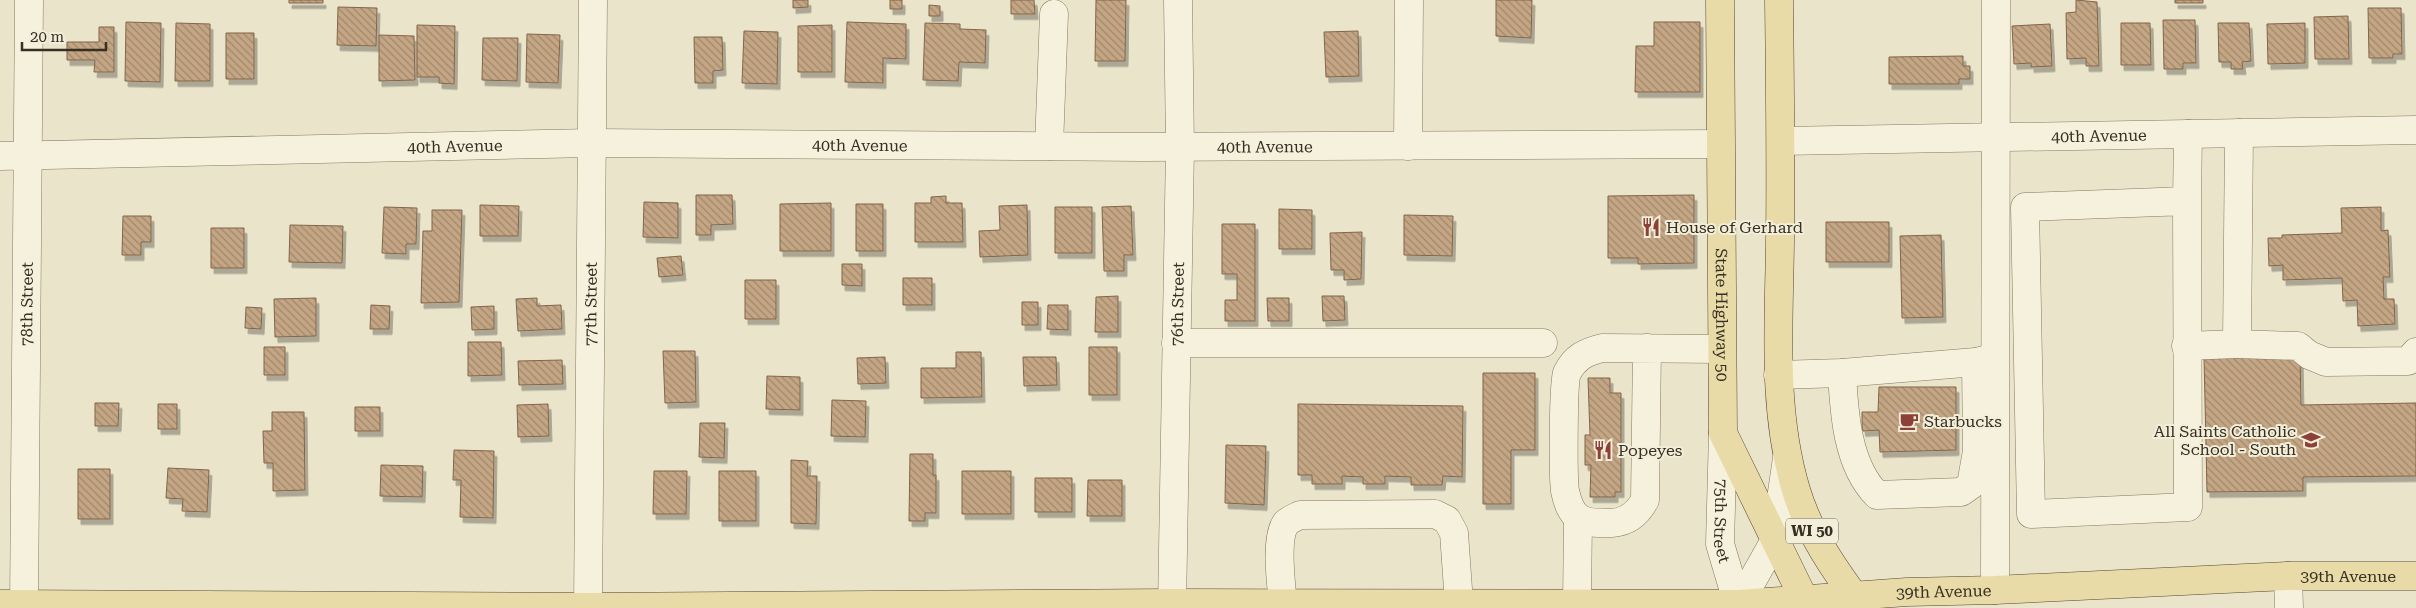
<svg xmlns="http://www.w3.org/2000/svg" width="2416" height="608" viewBox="0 0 2416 608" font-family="'Roboto Serif',serif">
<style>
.building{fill:url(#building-back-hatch);stroke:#816549;filter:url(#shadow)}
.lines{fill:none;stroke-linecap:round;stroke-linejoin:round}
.minor-casing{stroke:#857860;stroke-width:29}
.major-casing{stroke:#534634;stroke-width:29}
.minor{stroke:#f6f1dd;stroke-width:28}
.major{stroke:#e8dba7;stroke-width:28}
.labels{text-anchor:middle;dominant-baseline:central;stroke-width:4;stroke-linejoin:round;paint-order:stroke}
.shield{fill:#f2eed9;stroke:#6f6859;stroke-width:1}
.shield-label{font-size:15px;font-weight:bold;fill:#372f22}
.street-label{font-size:16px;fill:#372f22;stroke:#f2eed9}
.poi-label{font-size:16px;fill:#372f22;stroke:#f2eed9;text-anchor:start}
</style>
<defs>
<pattern id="building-back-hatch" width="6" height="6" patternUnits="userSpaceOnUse" patternTransform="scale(1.25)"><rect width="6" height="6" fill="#c4a684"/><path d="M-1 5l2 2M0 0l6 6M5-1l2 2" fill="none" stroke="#a0886c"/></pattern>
<filter id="shadow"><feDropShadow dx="3" dy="5.5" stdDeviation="0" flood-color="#0004"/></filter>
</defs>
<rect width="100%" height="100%" fill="#eae4ca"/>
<path class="building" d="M289,0H323V3H289Z
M793,0H808V7L793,8Z
M890,0H902V9H890Z
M1011,0H1034L1035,14H1011Z
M1096,0H1126L1125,61H1095Z
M1496,0H1532L1531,38L1496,36Z
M2076,0L2097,2L2099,66H2086V58L2067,59L2066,13L2076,12Z
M2175,0H2203V3H2175Z
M929,5L940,6V16H929Z
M338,7L377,8L376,46L337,45Z
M2368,8H2401L2402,54H2393V58H2369Z
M2348,16L2349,59H2315L2314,17Z
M2163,20H2195L2196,63H2183V69H2164Z
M126,22L161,23L160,82L125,81Z
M847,22L906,24V59L883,58V83L845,82Z
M1654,22H1700V92H1635L1636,46H1654Z
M176,23L210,24V81H175Z
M925,23L960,24V29L986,30L985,63L959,62L958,81L923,80Z
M2121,23H2150L2151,65H2121Z
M2218,23H2249L2251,61L2242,62L2243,69H2231V62H2219Z
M2305,23V63L2268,64L2267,24Z
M2050,24L2052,66L2031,67V63L2014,64L2012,26Z
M417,25L455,26L454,84L439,83V77H417Z
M832,25V72H798V26Z
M99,27H114V72H94L95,60H67V42H99Z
M744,31L778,32L777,84L742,83Z
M1358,31L1359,76L1326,77L1324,32Z
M226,33H254V79H226Z
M527,34L560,35L558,83L526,82Z
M379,35L414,36L415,80L379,81Z
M694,37H722L723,70L713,71V83H695Z
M483,38H518L517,81L482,80Z
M1963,56V66H1970V79H1959V84H1889V57Z
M696,195H732L733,224L711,225V235H696Z
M1694,195V263L1638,264V258H1608V196Z
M946,196V203H962L963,242H915V203H931V197Z
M644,202L678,203V238L643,237Z
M831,203V251H780V204Z
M856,204H883V251H856Z
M480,205L519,206L518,236H480Z
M1027,205L1028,255L980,257L979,231L1000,230L999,206Z
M1131,206L1133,255H1124V271H1104L1102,207Z
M384,207L417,208L416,244H406V254L382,253Z
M1055,207H1092V253H1055Z
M2381,207V231L2388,230L2390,277H2383L2384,299H2394L2395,324L2358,326L2357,300L2343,301L2342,278L2283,280V265L2269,266L2268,238H2282V235L2342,233L2341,208Z
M1279,209L1312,210V249H1279Z
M432,210H462L459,302L421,303L423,231H432Z
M1404,215L1453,216L1452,256L1404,255Z
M123,216H151V242H141V255H122Z
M1826,222H1889V262H1826Z
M1222,224H1255V321H1225V300H1237V274H1222Z
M290,225L343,226L342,263L289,262Z
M211,228H244V268H211Z
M1362,232L1361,279L1344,280V270H1331L1330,233Z
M1941,235L1943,317L1902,318L1900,236Z
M681,256L683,275L659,277L657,258Z
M842,264H862V286L842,285Z
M903,278H932V305H903Z
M745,280H776V319H745Z
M1118,296V332H1095L1096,297Z
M1322,296H1344L1345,320L1323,321Z
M316,298V336L275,337L274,299Z
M537,298V306L561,305L562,329L518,331L516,299Z
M1267,298H1289V321H1268Z
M1022,302H1038V325H1022Z
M371,305L390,306L389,329H370Z
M1048,305H1068V330L1047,329Z
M494,306V329L472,330L471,307Z
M246,307L262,308L261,329L245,328Z
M468,342H501L502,375L468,376Z
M264,347H285V375H264Z
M1089,347H1117V395H1089Z
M663,351H695L696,402L665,403Z
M956,352H981L982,397L921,398V368H956Z
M2300,354L2301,405L2416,403V476L2303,477V491L2207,492L2204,356Z
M885,357L886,383L858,384L857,358Z
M1023,357H1056L1057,385L1024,386Z
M562,360L563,384L519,385L518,361Z
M1483,373H1535V450H1511V504H1483Z
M767,376L800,377V410L766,409Z
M1588,378H1610V393H1621V492H1615V497H1590L1591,465H1585V435H1590Z
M1879,387H1956V450L1880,452L1879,430L1863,431L1862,427V412H1878Z
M832,400L866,401L865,437L831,436Z
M95,403H119L118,426H95Z
M158,404H177V429H158Z
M548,404L549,436L518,437L517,405Z
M1298,404L1463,406L1462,477L1443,476L1442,485H1411V477L1385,476V484H1363V477L1342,476V484H1312V475H1298Z
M355,407H380V431H355Z
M272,412H304L305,490L273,491V463H264L263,431H272Z
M700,423H725L724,458L699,457Z
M1226,445L1266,446L1264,505L1225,503Z
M454,450L494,451L493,518L460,517L461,480H453Z
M910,454H933V475H936V513H925V521H909Z
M791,460L808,461L807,476H817L816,524L791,523Z
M381,465L423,466L422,497L380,496Z
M168,468L209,470L207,512L182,511L183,499L166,498Z
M78,469H110V519H78Z
M654,471H687L686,514H653Z
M719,471H756V521H719Z
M962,471H1011V514H962Z
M1035,478H1072V512H1035Z
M1088,480H1122V516H1087Z"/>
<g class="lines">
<g class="minor-casing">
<g id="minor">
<path d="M2239,133L2237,344L2298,346L2309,355L2326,362L2408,361L2416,352"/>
<path id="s1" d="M1781,141L2416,130"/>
<path d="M1049,146L1054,14"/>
<path d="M1408,146L1409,0"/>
<path id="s2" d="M0,156L592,143L1143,147L1720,144"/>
<path d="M2187,201L2188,507L2031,514L2025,207L2187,201L2188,134"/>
<path d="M1176,343H1543"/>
<path d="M2186,346L2237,344"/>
<path d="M1647,348L1645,500C1638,513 1627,522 1612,523C1601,523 1588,524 1579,518C1570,512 1567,500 1565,491C1563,477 1563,383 1567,373C1575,357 1586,352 1602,348L1722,349"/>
<path d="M1842,373C1844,412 1847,465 1877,495L1961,492L1971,485L1977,451L1976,362"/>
<path d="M1778,375L1842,373L1976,362L1994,358"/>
<path id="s3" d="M1723,433L1720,544L1739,608"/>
<path d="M2288,576L2289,608"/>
<path d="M1995,590L1996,0"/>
<path d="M1283,603C1281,584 1275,538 1286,523C1289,520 1296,517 1300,515L1435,514L1447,520L1454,533L1459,603"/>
<path d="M1577,604L1578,518"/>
<path d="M1739,604L1775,540L1787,458"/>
<path id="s4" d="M24,608L29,0"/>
<path id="s5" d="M588,608L593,0"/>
<path id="s6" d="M1172,608L1180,147L1178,0"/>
</g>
</g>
<g class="major-casing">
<g id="major">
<path id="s7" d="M1720,0L1723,433L1804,599L1813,608"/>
<path d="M1779,0C1780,81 1781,161 1780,242C1779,325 1772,410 1796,490C1809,534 1836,572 1863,608"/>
<path id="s8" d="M0,604L588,607L1172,603L1739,604L1907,592L1995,590L2288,576H2416"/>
</g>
</g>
<use href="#minor" class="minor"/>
<use href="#major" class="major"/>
</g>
<defs>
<g id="restaurant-bare" transform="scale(1.5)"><path d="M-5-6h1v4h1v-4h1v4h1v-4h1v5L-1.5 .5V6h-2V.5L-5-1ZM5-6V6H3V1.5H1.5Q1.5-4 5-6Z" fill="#8d4037" stroke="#f2eed9" stroke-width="2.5" paint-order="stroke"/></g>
<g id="cafe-bare" transform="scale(1.5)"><path d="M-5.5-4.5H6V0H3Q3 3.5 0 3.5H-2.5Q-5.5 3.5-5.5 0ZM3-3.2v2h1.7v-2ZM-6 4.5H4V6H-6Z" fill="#8d4037" stroke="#f2eed9" stroke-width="2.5" paint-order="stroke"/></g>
<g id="school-bare" transform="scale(1.5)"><path d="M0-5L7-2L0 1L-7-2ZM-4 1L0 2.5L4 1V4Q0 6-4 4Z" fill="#8d4037" stroke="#f2eed9" stroke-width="2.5" paint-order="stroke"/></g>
</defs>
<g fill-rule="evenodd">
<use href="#restaurant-bare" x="1651" y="227"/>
<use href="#cafe-bare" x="1909" y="421"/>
<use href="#school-bare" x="2311" y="440"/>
<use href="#restaurant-bare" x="1603" y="450"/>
</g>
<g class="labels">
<rect class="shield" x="1786" y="518.5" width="52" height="25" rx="4"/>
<g class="shield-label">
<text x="1812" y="531">WI 50</text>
</g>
<g class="street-label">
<text stroke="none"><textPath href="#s1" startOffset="318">40th Avenue</textPath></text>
<text stroke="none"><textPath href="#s2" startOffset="860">40th Avenue</textPath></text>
<text stroke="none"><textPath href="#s2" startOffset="455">40th Avenue</textPath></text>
<text stroke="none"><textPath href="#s2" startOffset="1265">40th Avenue</textPath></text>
<text stroke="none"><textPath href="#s4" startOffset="304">78th Street</textPath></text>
<text stroke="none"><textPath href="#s5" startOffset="304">77th Street</textPath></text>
<text stroke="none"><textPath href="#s6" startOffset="304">76th Street</textPath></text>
<text stroke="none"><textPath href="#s7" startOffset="315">State Highway 50</textPath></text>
<text stroke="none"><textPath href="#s3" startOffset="88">75th Street</textPath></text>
<text stroke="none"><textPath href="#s8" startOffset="2349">39th Avenue</textPath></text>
<text stroke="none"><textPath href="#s8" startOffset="1944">39th Avenue</textPath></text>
</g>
<g class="poi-label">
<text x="1666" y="227">House of Gerhard</text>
<text x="1924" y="421">Starbucks</text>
<text x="2296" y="431" text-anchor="end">All Saints Catholic<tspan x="2296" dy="18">School - South</tspan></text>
<text x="1618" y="450">Popeyes</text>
</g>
</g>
<path d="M22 42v8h84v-8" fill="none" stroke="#372f22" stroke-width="2.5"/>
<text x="30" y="42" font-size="15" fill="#372f22" stroke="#f2eed9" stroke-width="4" paint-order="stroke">20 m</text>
</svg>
